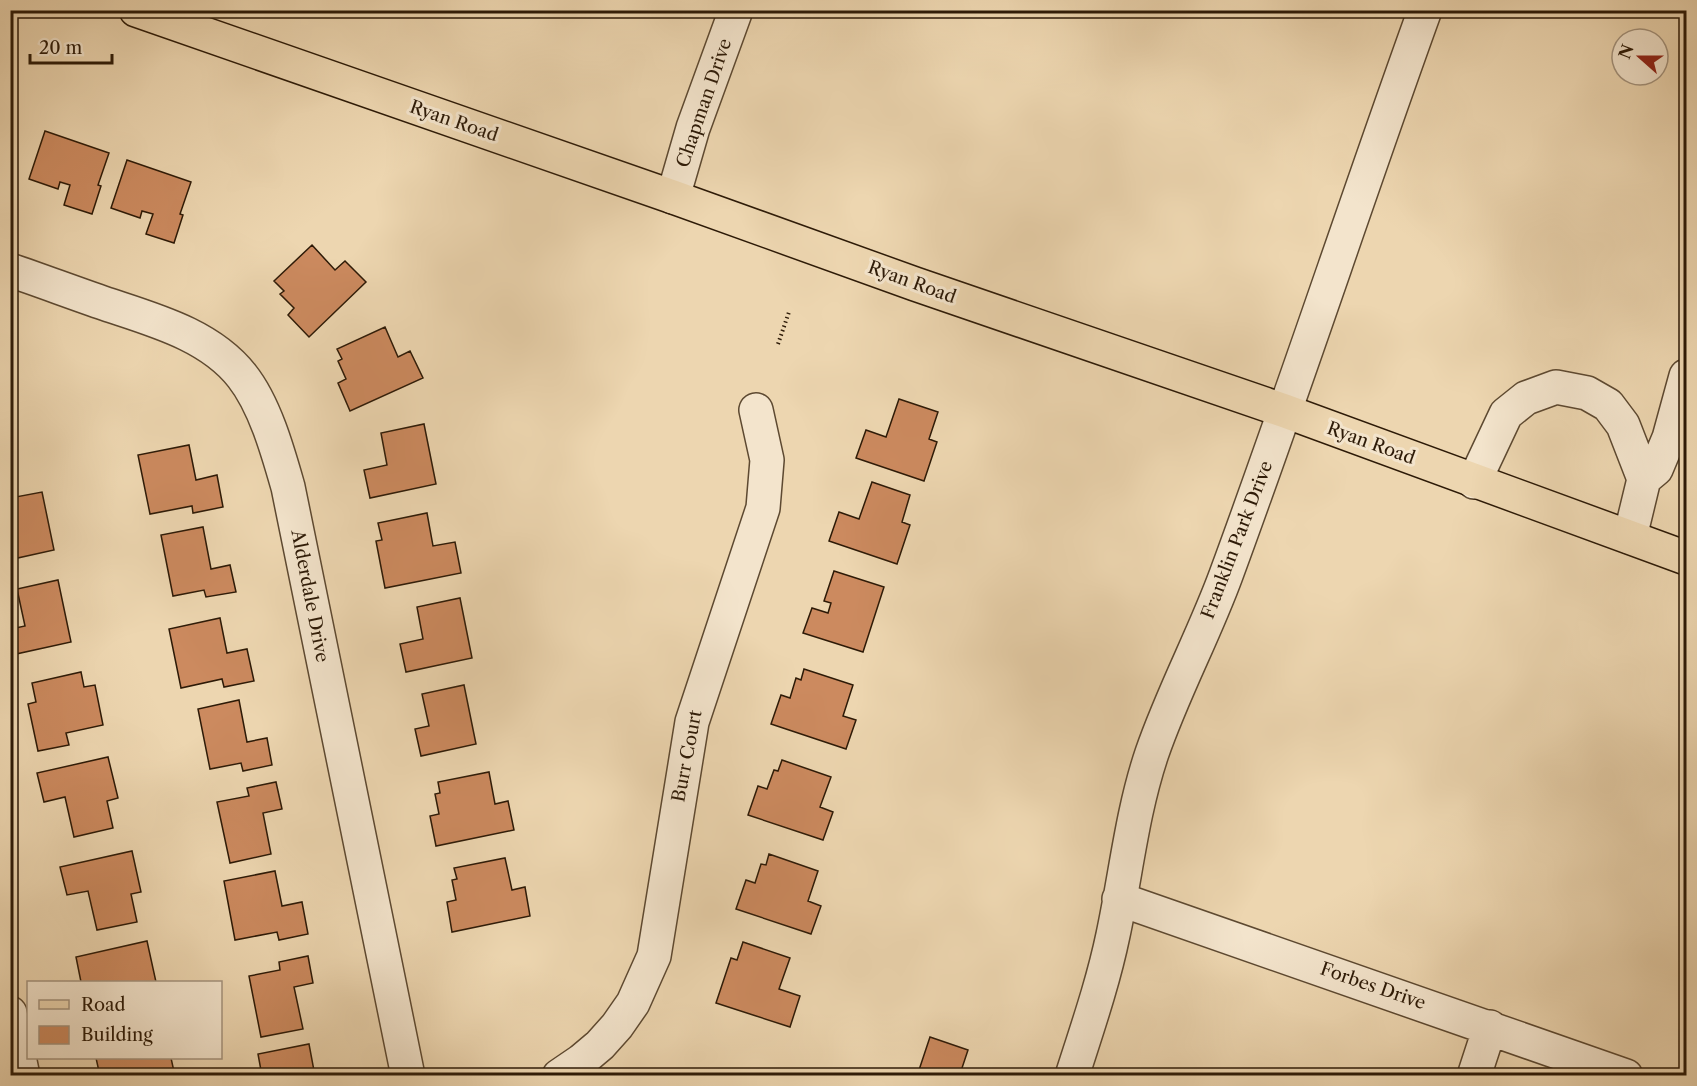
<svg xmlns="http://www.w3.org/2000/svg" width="1697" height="1086" viewBox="0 0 1697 1086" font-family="'Libre Caslon Text',serif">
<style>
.building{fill:#cc8a5f;stroke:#2d1a07;stroke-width:1.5}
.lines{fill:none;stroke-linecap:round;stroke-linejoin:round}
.minor-casing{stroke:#5d4931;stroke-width:36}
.major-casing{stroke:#2d1a07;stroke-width:36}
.path{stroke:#2d1a07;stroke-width:4;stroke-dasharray:1.5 3;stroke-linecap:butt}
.minor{stroke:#f3e4cc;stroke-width:33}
.major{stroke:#edd6b0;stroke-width:33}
.labels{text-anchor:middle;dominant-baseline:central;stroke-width:6;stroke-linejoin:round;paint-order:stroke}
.street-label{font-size:18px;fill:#2d1a07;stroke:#f3e4cc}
</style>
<rect width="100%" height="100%" fill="#edd6b0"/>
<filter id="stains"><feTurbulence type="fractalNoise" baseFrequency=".00333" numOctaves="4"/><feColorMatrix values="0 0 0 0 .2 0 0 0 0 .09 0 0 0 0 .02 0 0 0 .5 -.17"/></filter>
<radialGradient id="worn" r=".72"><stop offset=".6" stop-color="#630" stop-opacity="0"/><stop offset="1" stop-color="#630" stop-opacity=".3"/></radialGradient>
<path class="building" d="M45,131L109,153L98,185L101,186L92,214L64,205L70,185L60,182L58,189L29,179Z
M127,160L191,182L180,214L183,215L174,243L146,234L153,214L142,211L140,218L111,208Z
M312,245L335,270L345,261L366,282L309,337L288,315L294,308L280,294L284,291L274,281Z
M385,327L398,357L410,351L423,378L350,411L338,383L346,379L338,361L342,359L337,349Z
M899,399L938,412L929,439L937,442L924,481L856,458L866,430L886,437Z
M424,424L436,484L370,498L364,470L387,465L381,433Z
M189,445L196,480L217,475L223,507L193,513L192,506L150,514L138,455Z
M872,482L910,495L902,522L910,525L897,564L829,541L839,512L859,519Z
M42,492L54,550L13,559L10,549V498Z
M427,513L433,546L455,542L461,573L385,588L376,541L382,540L378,523Z
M203,527L211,569L230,565L236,592L206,597L204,590L173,596L161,535Z
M834,571L884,587L863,652L803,633L812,608L828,613L831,603L824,601Z
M58,580L71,642L16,654L11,629L25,626L17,589Z
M460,598L472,658L406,672L400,644L423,639L417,607Z
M220,618L227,653L247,649L254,681L224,687L222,679L181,688L169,629Z
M804,669L853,685L843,716L856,720L846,749L771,724L781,695L790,698L796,678L801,680Z
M81,672L84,687L95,685L103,725L66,733L69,745L38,751L28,704L36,702L32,683Z
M464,685L476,744L421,756L415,729L429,726L422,694Z
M239,700L247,742L267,738L272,765L243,771L241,763L210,769L198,709Z
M108,757L118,798L107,801L113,828L74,837L65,797L44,802L37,773Z
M782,760L831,777L820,807L833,812L823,840L748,815L758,786L767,789L774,770L778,771Z
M489,772L495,804L508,801L514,830L436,846L430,816L439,814L435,794L440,793L438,782Z
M276,782L282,809L263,813L271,854L230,863L217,802L249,796L247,788Z
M132,851L141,892L131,894L137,922L97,930L88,891L67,895L60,867Z
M769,854L818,871L808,901L821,906L811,934L736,909L746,880L755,883L761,864L766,865Z
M505,858L512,890L525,887L530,916L452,932L447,902L456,900L452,880L457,879L454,868Z
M275,871L282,906L302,902L308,934L279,940L277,932L235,940L224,881Z
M147,941L156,982H81L76,957Z
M743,942L790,958L779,989L800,996L790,1027L716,1003L731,958L737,960Z
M308,956L313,983L294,987L303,1029L261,1037L249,976L280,970L279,962Z
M930,1037L968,1050L960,1074L966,1076H917Z
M309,1044L315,1076H262L258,1054Z
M96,1058H171L175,1076H100Z"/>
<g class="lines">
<g class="minor-casing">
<path id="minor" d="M673,197L693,128L736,10
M10,270C42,281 74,293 106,304C154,320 210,335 242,376C265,405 278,452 288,487L408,1076
M1644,479L1656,469L1669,438L1686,376
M1474,482L1506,414L1526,398L1556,387L1587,393L1608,405L1623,425L1644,479L1630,537
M1119,899L1626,1076
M10,1013L23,1076
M559,1076L581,1061L600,1045L617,1026L633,1003L654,956L692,722L763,508L767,460L756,410
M1072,1076C1087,1029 1103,983 1113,935C1126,874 1132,812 1152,753C1173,692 1204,635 1226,575C1295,388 1357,198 1425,10
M1474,1076L1490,1027"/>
</g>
<g class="major-casing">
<path id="major" d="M136,10L673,197L915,284L1285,411L1686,558"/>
</g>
<path class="path" d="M778,344L789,312"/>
<use href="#minor" class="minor"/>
<use href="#major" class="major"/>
</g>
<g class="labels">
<g class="street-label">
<text transform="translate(704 103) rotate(-71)">Chapman Drive</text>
<text transform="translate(454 121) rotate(19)">Ryan Road</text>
<text transform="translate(912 282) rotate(20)">Ryan Road</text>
<text transform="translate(1371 443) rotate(20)">Ryan Road</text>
<text transform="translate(1237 540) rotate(-69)">Franklin Park Drive</text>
<text transform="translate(310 596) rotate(79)">Alderdale Drive</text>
<text transform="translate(687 756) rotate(-79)">Burr Court</text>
<text transform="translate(1373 986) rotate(19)">Forbes Drive</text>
</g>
</g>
<rect width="1697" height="1086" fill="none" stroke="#edd6b0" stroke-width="36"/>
<rect x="12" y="12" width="1673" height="1062" fill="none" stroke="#2d1a07" stroke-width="3"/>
<rect x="18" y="18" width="1661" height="1050" fill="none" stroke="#2d1a07" stroke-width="1.5"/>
<rect x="27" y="981" width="195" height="78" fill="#f3e4cc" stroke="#a4937d" stroke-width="1.5"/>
<rect x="39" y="1000" width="30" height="9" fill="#edd6b0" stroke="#a4937d" stroke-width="1.5"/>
<text x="81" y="1011" font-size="18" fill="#2d1a07">Road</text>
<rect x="39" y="1026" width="30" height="18" fill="#cc8a5f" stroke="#a4937d" stroke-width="1.5"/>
<text x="81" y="1041" font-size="18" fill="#2d1a07">Building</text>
<g transform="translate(1640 57) rotate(291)"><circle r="28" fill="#f3e4cc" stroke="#a4937d" stroke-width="1.5"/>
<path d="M0-4.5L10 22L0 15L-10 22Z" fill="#8f2418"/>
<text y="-9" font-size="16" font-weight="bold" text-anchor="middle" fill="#2d1a07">N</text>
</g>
<path d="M30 54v9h82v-9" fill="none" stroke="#2d1a07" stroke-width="3"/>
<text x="39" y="54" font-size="18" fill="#2d1a07" stroke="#f3e4cc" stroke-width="4.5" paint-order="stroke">20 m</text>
<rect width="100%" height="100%" filter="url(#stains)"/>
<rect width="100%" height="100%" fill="url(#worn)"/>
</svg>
